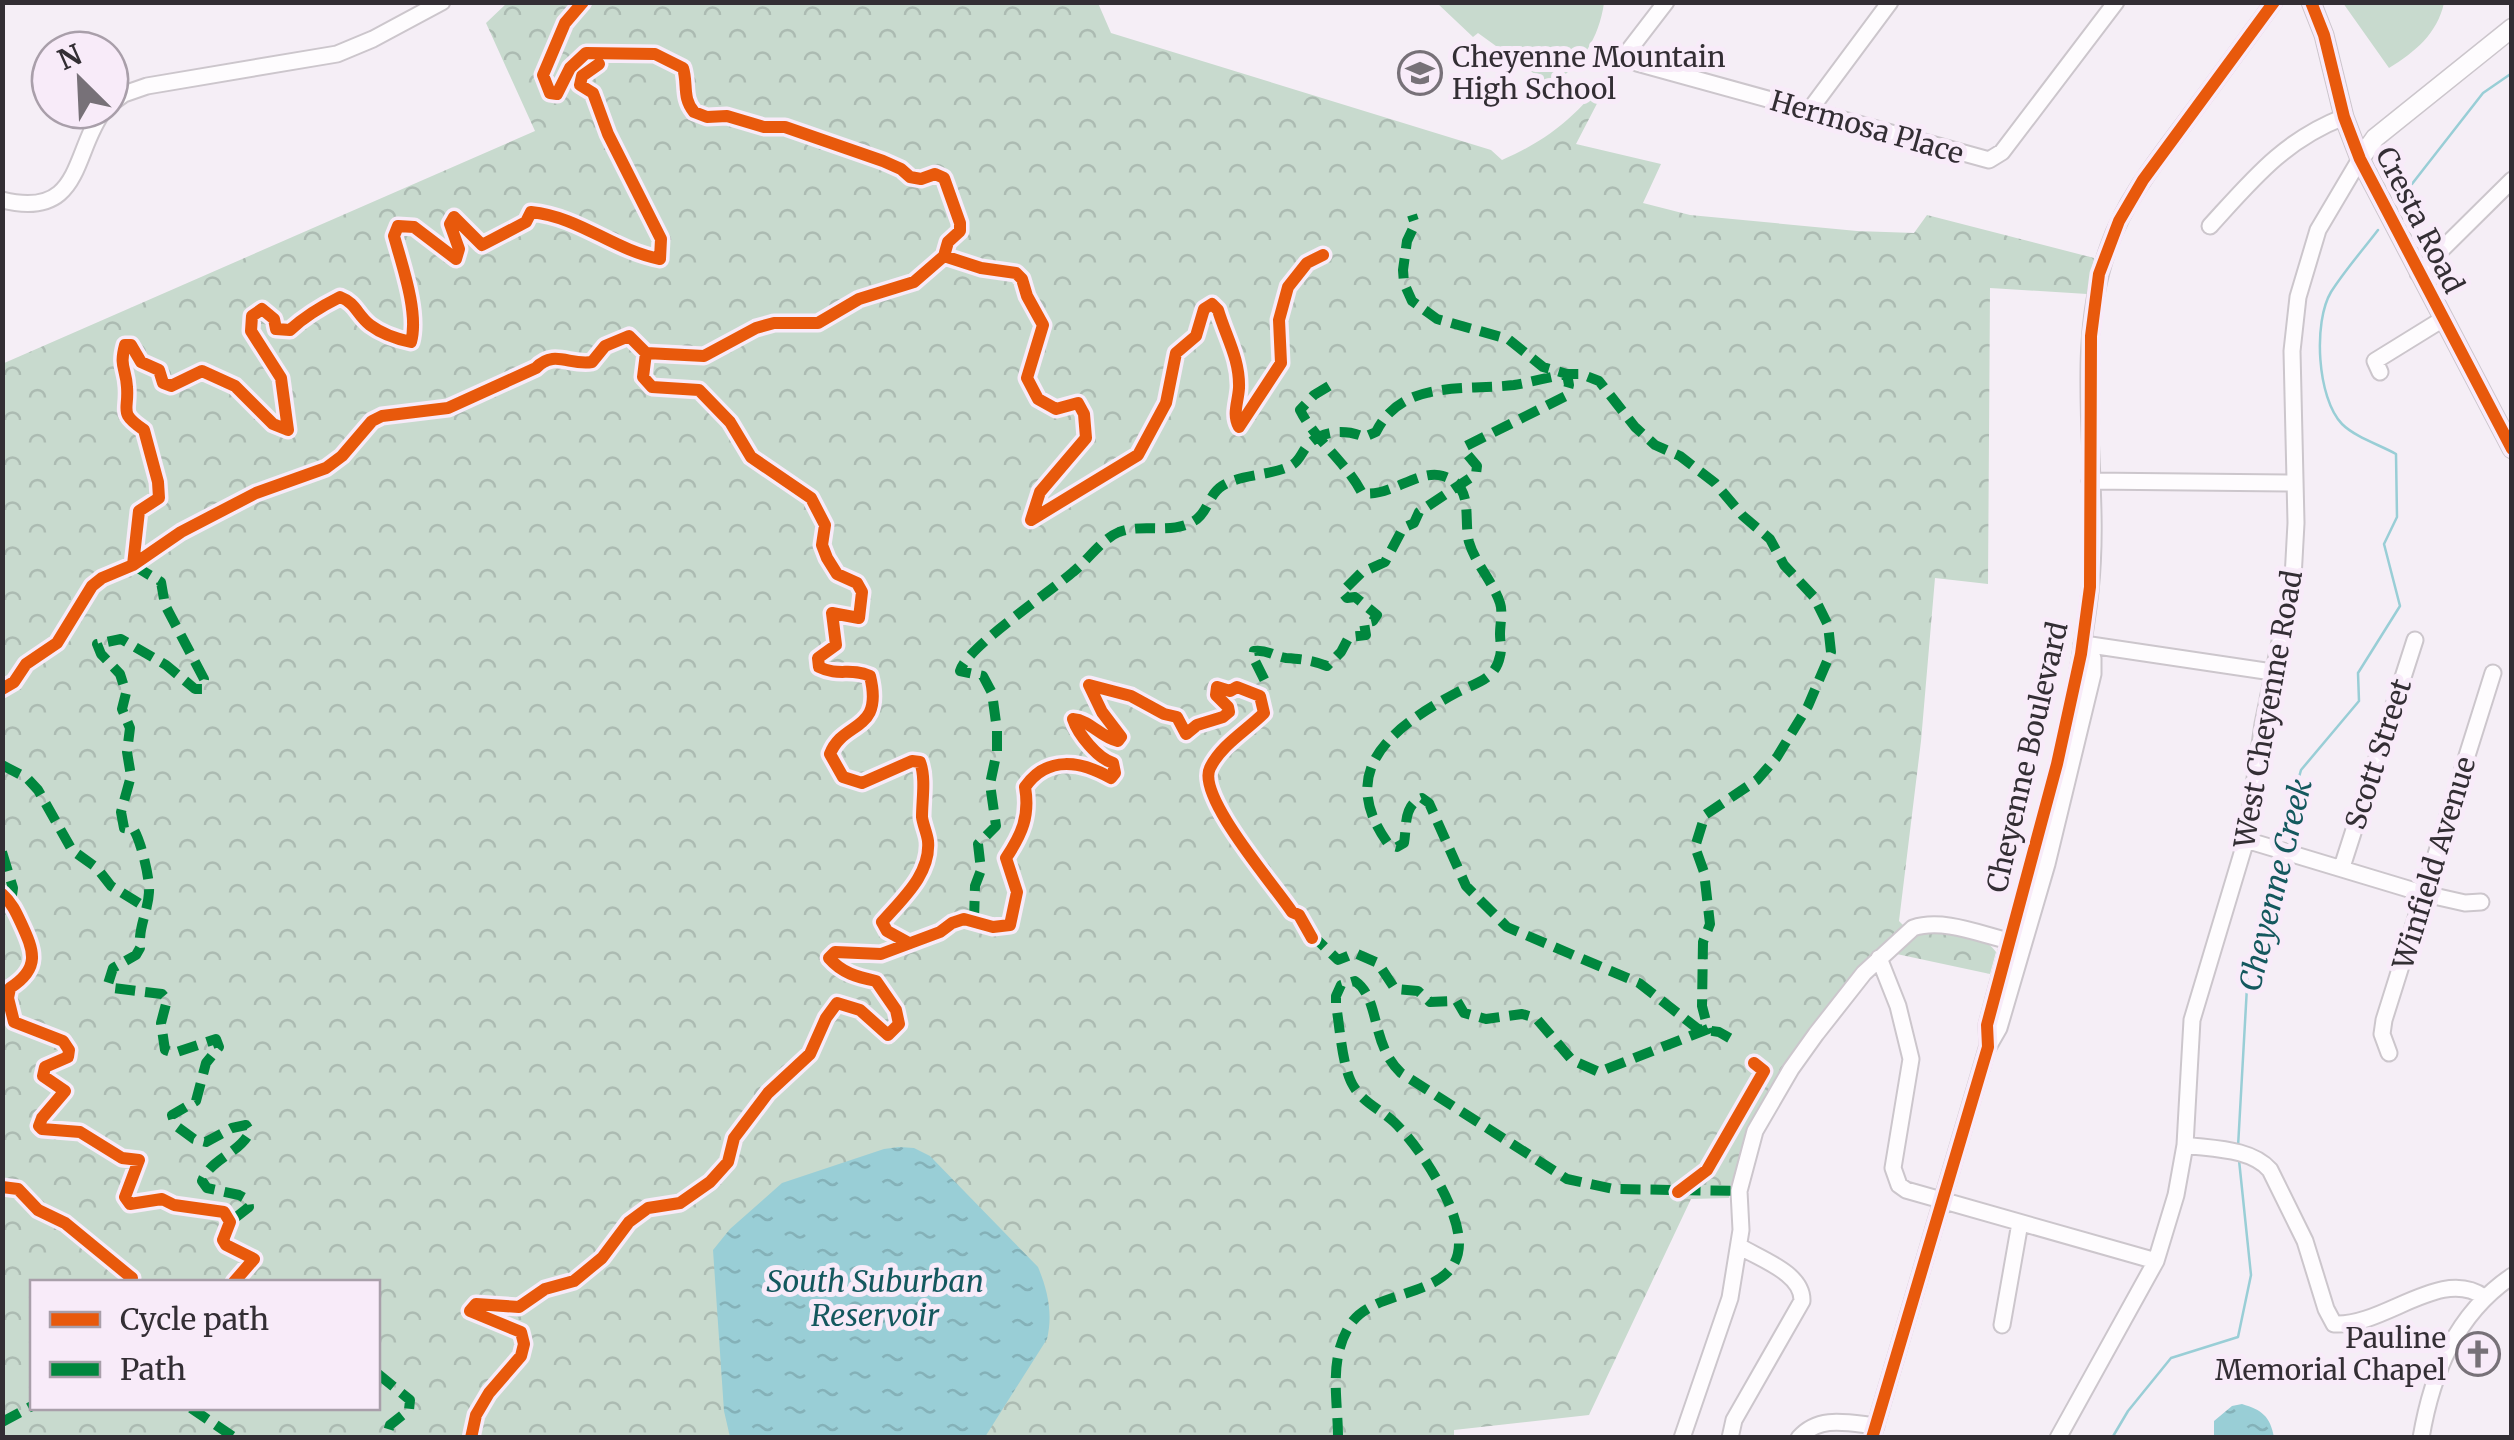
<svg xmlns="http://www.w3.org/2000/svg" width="2514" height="1440" viewBox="0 0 2514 1440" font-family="Merriweather,serif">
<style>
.park{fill:url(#park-crowns);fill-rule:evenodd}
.garden{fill:#c8dace}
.water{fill:url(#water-ripples)}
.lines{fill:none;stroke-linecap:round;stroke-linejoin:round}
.stream{stroke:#99ced6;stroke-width:2.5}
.minor-casing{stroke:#ccc6cc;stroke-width:19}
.major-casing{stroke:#ccc6cc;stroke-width:21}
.minor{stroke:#fefcfe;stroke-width:15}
.major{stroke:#fefcfe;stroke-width:18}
.quiet{stroke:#00873e;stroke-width:10;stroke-dasharray:20 10;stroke-linecap:butt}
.cycleway-casing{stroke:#f8ebf9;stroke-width:19}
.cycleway{stroke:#e8590c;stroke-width:12}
.labels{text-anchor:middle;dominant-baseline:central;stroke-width:10;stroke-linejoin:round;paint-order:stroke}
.poi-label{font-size:28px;fill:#332e34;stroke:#f8ebf9;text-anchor:start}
.street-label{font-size:28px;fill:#332e34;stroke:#f8ebf9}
.water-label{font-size:30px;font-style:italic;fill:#14585e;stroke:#f8ebf9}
</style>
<defs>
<pattern id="park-crowns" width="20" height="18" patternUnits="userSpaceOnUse" patternTransform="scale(2.5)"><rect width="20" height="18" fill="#c8dace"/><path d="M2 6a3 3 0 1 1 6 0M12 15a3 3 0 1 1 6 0" fill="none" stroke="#acbbb2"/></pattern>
<pattern id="water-ripples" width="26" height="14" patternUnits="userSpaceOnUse" patternTransform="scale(2.5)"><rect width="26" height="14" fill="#99ced6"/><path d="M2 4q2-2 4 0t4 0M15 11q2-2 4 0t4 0" fill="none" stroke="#84b1b8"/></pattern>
</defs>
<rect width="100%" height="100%" fill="#f5eef6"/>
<path class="park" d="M507,3H1098L1111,33L1491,150L1502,160C1555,137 1580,111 1616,67L1576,144L1661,164L1643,203L1690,215L1857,231L1914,233L1927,215L2094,258L2087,294L1990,288L1988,584L1935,578L1921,741L1899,921L1912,934C1934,930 1984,931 1996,952L1990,974L1878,950L1815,1027L1734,1183L1730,1186L1729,1198L1691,1199L1589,1415L1454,1430V1437H3L2,364L535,131L486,23ZM32,1282H378V1408H32Z"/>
<path class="garden" d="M1437,3H1604C1599,38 1581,67 1550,85L1478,33L1473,37Z
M2343,3H2444C2437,34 2415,52 2389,68Z"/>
<path class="water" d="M899,1147L914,1148L930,1156L1038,1267C1048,1291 1053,1314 1047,1339L985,1437H730L724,1411L713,1250L730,1229L782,1183L884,1149Z
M2242,1404C2262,1410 2270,1416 2274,1437H2214V1421L2232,1406Z"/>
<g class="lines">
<path class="stream" d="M2401,198L2483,93L2512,73
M2281,841L2301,770L2359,701L2358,673L2400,606L2384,544L2397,517L2396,454C2380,445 2355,437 2342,424C2317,398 2313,322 2331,292C2345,270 2362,251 2378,230
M2238,1147L2248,969L2277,854
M2112,1438L2128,1411L2171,1358L2238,1337L2251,1275L2239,1160"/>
<g class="minor-casing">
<path id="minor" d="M1666,2L1626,54L1637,63L1989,160L2002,152L2116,2
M110,104L124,94L147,86L337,54L373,39L442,2
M1809,111L1890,2
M2,200C83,220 72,152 104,110
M2210,226C2252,180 2284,140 2344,117
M2418,273L2512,180
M2380,372L2375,361L2443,319
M2090,481L2295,483
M2084,644L2272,672
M2246,840L2425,894L2465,903L2481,902
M2342,867L2415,640
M1879,958L1898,1006L1911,1059L1893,1168L1899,1185L1906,1190L2156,1261
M1988,1047L1987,1025C2024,882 2073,739 2090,591C2103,478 2069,356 2109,246C2125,200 2156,162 2184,124C2214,84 2244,43 2274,2
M2389,1053L2382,1034L2384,1020L2493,673
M2185,1145C2212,1149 2251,1148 2270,1170L2305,1241L2326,1309L2334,1324C2384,1327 2441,1266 2484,1297
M2002,1325L2020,1223
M1682,1438L1730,1298L1741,1230L1739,1191L1755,1131L1791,1069L1816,1034L1864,973L1913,928C1942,918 1980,934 2009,941
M1730,1438L1734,1420L1802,1301C1803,1273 1760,1259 1739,1246
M1799,1438C1819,1415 1848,1423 1876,1426
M1872,1438L1987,1049L1999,1028L2047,864L2093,674V658L2082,644
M2058,1438L2156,1261L2176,1195L2185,1145L2192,1020L2246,840L2263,724L2293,578L2296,523L2292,351L2298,297L2318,230L2360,159
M2421,1438C2432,1373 2456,1314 2512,1276"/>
</g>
<g class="major-casing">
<path id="major" d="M2311,2L2324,35L2344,117L2360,159L2512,449
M2360,159L2375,138L2512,28"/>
</g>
<use href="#minor" class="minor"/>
<use href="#major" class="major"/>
<path class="quiet" d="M1329,386L1314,395L1300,410C1315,440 1346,462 1362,493C1389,498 1420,468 1443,476C1475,486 1463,518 1469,542C1475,563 1493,582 1500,603C1503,612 1500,624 1500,634C1500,641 1502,649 1500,656C1495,681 1474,683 1456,693C1391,728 1335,771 1389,845L1397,847L1404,843C1407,826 1403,805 1422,798L1429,803L1466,886L1507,927L1639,983L1698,1029L1719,1032L1733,1040
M133,565L161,582L165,605L204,679L202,689H195L166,665L121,639L97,644L101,654L120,674L126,693L122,709L130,728L127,752L131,776L121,812L124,828L134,830C141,842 150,878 149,892C148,912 138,927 140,948L136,955L113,968L108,984L113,988L162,994L167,1000L161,1023L165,1050L174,1053L216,1039L219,1047L206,1063L196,1101L172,1115L175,1125L194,1139L206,1142L232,1128L246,1125L250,1131C241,1153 211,1158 202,1181L207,1188L239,1195L248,1200L249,1207L230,1222
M2,765L27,778L38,790L72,850L97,868L111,886L145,907
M2,852L13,888L11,902
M974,921L975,886L981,870L978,844L996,826L990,784L997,751V730L992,693L983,676L960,671C966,648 1050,592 1073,572C1088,560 1102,539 1119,532C1143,523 1170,535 1194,521C1208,513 1208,495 1222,486C1241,474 1267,476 1288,467C1300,462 1300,454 1308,445C1321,430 1347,429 1364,437L1376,432C1402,379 1464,391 1514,385C1532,382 1549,377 1567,374L1569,385L1566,396L1466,446L1467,454L1477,466L1476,474L1419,512L1414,523L1403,528L1385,562L1361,573L1342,592L1347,598L1355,597L1377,615L1373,621L1364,623L1366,635L1349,637L1341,652L1327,666C1312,660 1301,659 1286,658C1273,656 1267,649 1254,651L1253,657L1266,683L1260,696
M1310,933L1338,960L1355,953L1378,963L1395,989L1418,991L1430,1002L1457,1001L1464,1013L1486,1019L1522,1014L1536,1018L1572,1060L1599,1072L1708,1029L1702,1006L1703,942L1710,924L1704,872L1695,847L1705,815L1757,780L1777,757L1808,706L1831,652L1828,625L1814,597L1784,565L1770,539L1743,516L1715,483L1680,456L1655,445L1635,427L1599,381L1581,374H1567L1543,367L1508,339L1437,319L1412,301L1404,283L1403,270L1407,241L1415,224L1412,215
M378,1374L410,1400L409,1410L390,1425L386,1438
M191,1408L235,1438
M2,1422L32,1406
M1338,1438C1338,1399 1328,1360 1350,1325C1374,1286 1460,1300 1459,1242C1458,1206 1420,1147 1394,1122C1381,1110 1363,1102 1354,1087C1342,1069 1340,1027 1336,1005V996L1341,985L1355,981C1381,999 1370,1044 1401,1073L1567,1179L1613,1189L1739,1191"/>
<g class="cycleway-casing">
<path id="cycleway" d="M583,2L565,23L543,75L550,93L557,94L570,68L586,53L655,54L683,68C688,84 682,98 694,112L707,117L727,116L764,127H785L883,161L901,169L910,177L921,179L935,174L944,178L960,223V231L948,242L944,256L981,268L1016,273L1022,279L1027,296L1043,325L1027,378L1038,399L1056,409L1078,403L1084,414L1086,438L1040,492L1031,520L1138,455L1166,403L1176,353L1196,336L1204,309L1212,304L1218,310C1226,337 1240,359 1239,388C1238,403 1232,414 1239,427L1281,363L1279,320L1288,287L1307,263L1323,255
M2311,2L2324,35L2344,117L2360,159L2512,449
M646,353L643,377L652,387L699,390L730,422L751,457L811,498L825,525L822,545L827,558L837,574L857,583L862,592L859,618L832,613L836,645L818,658L819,667C839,677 850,667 870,676C884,733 843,720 830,754L843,777L862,783L912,761L920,762C926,778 922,800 922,817C923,825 927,833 928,841C931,874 902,899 882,922L887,931L907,942
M133,565L139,511L159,498L158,482L144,430C118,412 129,412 127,387C126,368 119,367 125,345H131L141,362L159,370L163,383L171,386L202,371L235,386L273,424L288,430L281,378L251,331L252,316L262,309L274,319L276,329L290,330C304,317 322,306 340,297C356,303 357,315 370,325C382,334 397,339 411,342C419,313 402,265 394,236L398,226L414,227L456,259L459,249L450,224L454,217L482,245L526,222L531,212C580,217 613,250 660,259L661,239L608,134L593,93L580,85L582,76L599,64
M2,689L14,682L26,664L57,643L92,586L102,578L133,565L181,532L256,493L326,468L342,456L372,421L382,416L448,408L536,368C554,349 570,366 592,362L605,346L629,336L646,353L704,356L756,328L774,323H818L859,299L914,282L944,256
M2,894C12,903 16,912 21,923C34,951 41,968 10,988L8,998L14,1022L63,1041L69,1050L68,1057L45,1067L43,1076L65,1091L42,1118L39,1126L42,1129L80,1132L122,1158L139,1160L125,1197L130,1204L162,1199L174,1205L224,1212L230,1222L223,1240L226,1245L254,1259L234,1282
M2,1187L18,1189L38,1210L65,1223L132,1278
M1678,1192L1707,1170L1764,1071L1754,1063
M471,1438L476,1415L489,1393L521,1356L524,1344L521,1332L470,1311L476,1304L519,1307L545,1289L574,1281L602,1258L629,1222L648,1208L680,1203L710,1182L728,1162L734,1138L768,1093L810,1054L826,1018L837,1003L860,1010L888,1035L899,1024L896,1010L876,981C857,977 842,973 829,958L835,952L881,954L940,932L952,923L964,919L993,927L1010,925L1017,892L1006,858C1022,834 1030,816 1025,787C1047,755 1081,761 1111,778L1115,773L1113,763C1097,758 1078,734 1073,719C1090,720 1101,738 1118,741L1121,737L1102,712L1089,685L1131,696L1164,714L1177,717L1186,734L1197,725L1223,717L1229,712L1228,707L1216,695L1217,687L1230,691L1237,687L1260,696L1264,713C1246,731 1221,745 1210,768C1196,796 1275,886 1292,912L1299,915L1312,938
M1872,1438L1988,1047L1987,1025L2057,764L2081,654L2090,587L2091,336L2099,274L2119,221L2143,180L2274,2"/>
</g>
<use href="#cycleway" class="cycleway"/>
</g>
<defs>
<g id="school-ring" transform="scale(2.25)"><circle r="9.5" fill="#f8ebf9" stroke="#777178" stroke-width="1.5"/><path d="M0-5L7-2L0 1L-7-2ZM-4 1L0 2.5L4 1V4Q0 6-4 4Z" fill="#777178"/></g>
<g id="church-ring" transform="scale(2.25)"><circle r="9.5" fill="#f8ebf9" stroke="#777178" stroke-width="1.5"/><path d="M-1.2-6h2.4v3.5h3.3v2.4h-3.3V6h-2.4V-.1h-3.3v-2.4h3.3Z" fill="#777178"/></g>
</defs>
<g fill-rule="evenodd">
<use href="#school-ring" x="1420" y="73"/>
<use href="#church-ring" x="2478" y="1354"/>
</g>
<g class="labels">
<g class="poi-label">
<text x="1452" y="57">Cheyenne Mountain<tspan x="1452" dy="32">High School</tspan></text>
<text x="2446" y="1338" text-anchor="end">Pauline<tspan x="2446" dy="32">Memorial Chapel</tspan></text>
</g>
<g class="street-label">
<text transform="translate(1867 127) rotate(16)">Hermosa Place</text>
<text transform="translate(2420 220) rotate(63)">Cresta Road</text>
<text transform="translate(2268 709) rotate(-80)">West Cheyenne Road</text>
<text transform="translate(2378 754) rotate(-72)">Scott Street</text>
<text transform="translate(2027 757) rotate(-77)">Cheyenne Boulevard</text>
<text transform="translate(2434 863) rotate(-73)">Winfield Avenue</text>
</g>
<g class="water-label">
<text transform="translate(2275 885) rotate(-76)">Cheyenne Creek</text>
<text x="875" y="1281">South Suburban<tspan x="875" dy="34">Reservoir</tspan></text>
</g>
</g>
<rect width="2514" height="1440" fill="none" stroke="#332e34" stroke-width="10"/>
<rect x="30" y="1280" width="350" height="130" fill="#f8ebf9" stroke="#a99faa" stroke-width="2.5"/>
<rect x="50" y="1312" width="50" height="15" fill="#e8590c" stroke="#a99faa" stroke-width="2.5"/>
<text x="120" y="1330" font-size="30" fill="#332e34">Cycle path</text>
<rect x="50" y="1362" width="50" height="15" fill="#00873e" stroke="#a99faa" stroke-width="2.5"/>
<text x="120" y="1380" font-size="30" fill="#332e34">Path</text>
<g transform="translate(80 80) rotate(336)"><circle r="48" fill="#f8ebf9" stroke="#a99faa" stroke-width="2.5"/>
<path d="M0-8L18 38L0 25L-18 38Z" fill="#777178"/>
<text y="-15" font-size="28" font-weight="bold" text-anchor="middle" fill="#332e34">N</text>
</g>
</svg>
